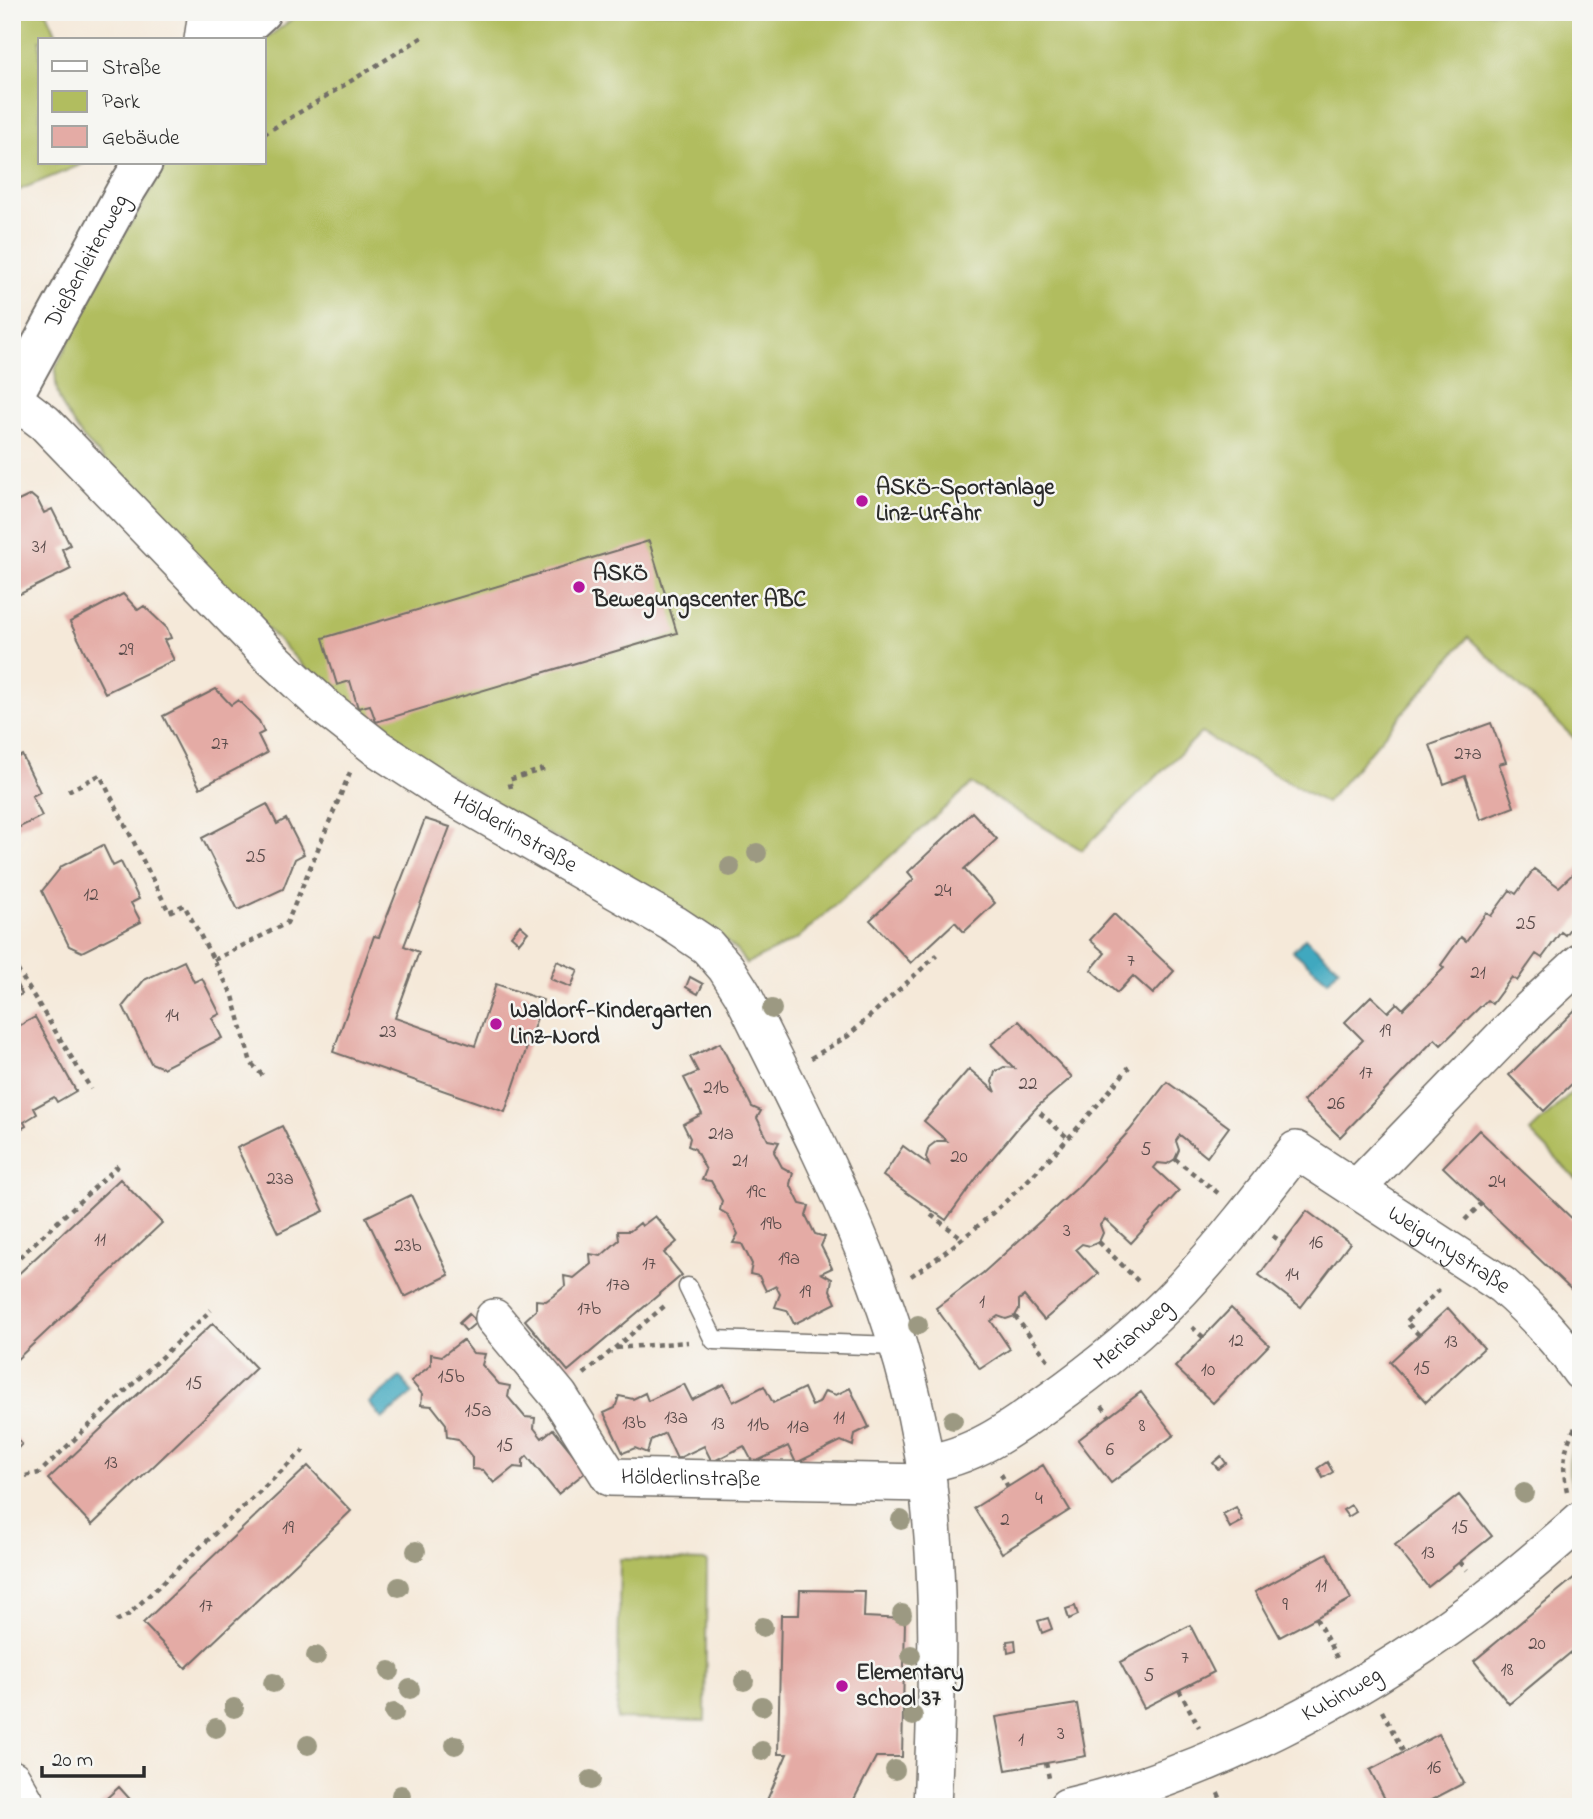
<svg xmlns="http://www.w3.org/2000/svg" width="1593" height="1819" viewBox="0 0 1593 1819" font-family="'Indie Flower',sans-serif">
<style>
.green{fill:#b1bd5f;stroke:#6e7445;stroke-width:2}
.water{fill:#3fa8bf;stroke:#356a75;stroke-width:2}
.building{fill:#e4aba5}
.lines{fill:none;stroke-linecap:round;stroke-linejoin:round}
.service-casing{stroke:#726e68;stroke-width:21}
.minor-casing{stroke:#726e68;stroke-width:40}
.tertiary-casing{stroke:#726e68;stroke-width:42}
.path{stroke:#726e68;stroke-width:4.5;stroke-dasharray:5 5;stroke-linecap:butt}
.service{stroke:#fff;stroke-width:18}
.minor{stroke:#fff;stroke-width:37}
.tertiary{stroke:#fff;stroke-width:38}
.tree{fill:#9c9982}
.poi-dot{fill:#b5179e;stroke:#f6f6f2;stroke-width:2.5}
.labels{text-anchor:middle;dominant-baseline:central;stroke-width:5;stroke-linejoin:round;paint-order:stroke}
.number-label{font-size:19px;fill:#594b4a}
.street-label{font-size:23px;fill:#2b2b2b;stroke:#f6f6f2}
.poi-label{font-size:23px;font-weight:bold;fill:#2b2b2b;stroke:#f6f6f2;text-anchor:start}
</style>
<rect width="100%" height="100%" fill="#f6f6f2"/>
<filter id="ink" filterUnits="userSpaceOnUse"><feTurbulence type="fractalNoise" baseFrequency=".0143" numOctaves="2"/><feDisplacementMap in="SourceGraphic" scale="14" xChannelSelector="R" yChannelSelector="G"/><feConvolveMatrix kernelMatrix="1 2 1 2 8 2 1 2 1" color-interpolation-filters="sRGB"/></filter>
<filter id="wash" filterUnits="userSpaceOnUse"><feTurbulence type="fractalNoise" baseFrequency=".00686" numOctaves="4" result="noise"/><feDisplacementMap in="SourceGraphic" scale="28" xChannelSelector="R" yChannelSelector="G"/><feGaussianBlur stdDeviation="1.57" result="paint"/><feColorMatrix in="noise" values="0 0 0 0 0 0 0 0 0 0 0 0 0 0 0 0 0 1.4 0 .05"/><feComposite in="paint" operator="in"/></filter>
<g filter="url(#wash)">
<rect width="100%" height="100%" fill="#f5e9d9"/>
<path class="green" d="M12,12H47L59,40H40V163H85L12,193Z
M302,12H1581V736L1575,739L1468,637L1326,803L1201,733L1082,850L972,784L797,939L746,964L737,951L723,938L404,748L308,671L83,438C66,413 53,399 56,367L114,252L167,163H264V40Z
M1581,1083V1184L1530,1132Z
M1581,1431V1486L1576,1490C1564,1476 1569,1444 1581,1431Z
M620,1559L707,1561L705,1721L617,1719Z"/>
<path class="water" d="M1305,938L1339,968L1328,981L1293,951Z
M400,1377L413,1393L382,1419L369,1403Z"/>
<g id="blocks">
<path class="building" d="M31,495L38,501L44,513L52,509L70,545L62,549L71,569L12,598V504Z
M649,541L677,633L376,722L370,705L358,708L350,681L337,685L323,638Z
M123,594L138,610L144,606L167,628L171,638L164,640L174,660L105,693L70,622Z
M216,689L231,705L238,700L259,721L264,732L258,735L267,753L200,788L163,716Z
M1491,723L1506,762L1499,764L1514,807L1480,820L1465,776L1444,784L1430,745Z
M22,755L40,792L32,796L42,816L12,831V760Z
M267,804L277,824L286,819L304,854L295,859L283,889L238,910L202,838Z
M972,812L997,839L964,869L995,903L964,932L955,922L911,963L870,920L914,879L908,872Z
M425,819L450,827L404,946L419,952L395,1018L475,1046L496,984L543,1000L505,1112L333,1052L374,936L379,937Z
M103,845L113,866L121,862L139,899L131,903L141,922L82,952L69,946L42,891L62,866Z
M1581,866V914L1565,935L1561,932L1542,958L1536,954L1517,981L1512,977L1492,1004L1487,1000L1441,1045L1435,1039L1340,1137L1303,1101L1363,1040L1345,1022L1371,996L1388,1012L1397,1003L1403,1009L1444,968L1441,965L1461,937L1466,941L1486,913L1491,916L1510,890L1516,894L1534,869L1559,887Z
M1114,914L1174,971L1153,994L1133,976L1117,993L1091,970L1105,953L1090,940Z
M520,925L528,932L519,943L511,936Z
M184,961L194,982L202,978L220,1014L212,1018L222,1038L163,1068L151,1063L123,1006L144,980Z
M557,961L578,970L571,987L550,979Z
M12,976L22,994L12,999Z
M690,977L703,984L698,994L686,987Z
M1581,1004V1075L1544,1111L1509,1075Z
M35,1017L76,1091L57,1102L54,1097L34,1108L37,1114L24,1122L26,1126L12,1134V1030Z
M1019,1021L1072,1077L1038,1106L1022,1123L980,1173L946,1220L883,1176L903,1146L929,1165L926,1157L929,1147L937,1141H947L924,1121L969,1069L996,1092L992,1082L995,1072L1004,1067L1014,1068L991,1044Z
M720,1043L752,1107L761,1111L757,1118L768,1140L779,1142L774,1152L782,1167L793,1173L790,1184L800,1204L809,1206L806,1216L815,1234L825,1237L821,1246L832,1268L821,1273L832,1279L830,1290L836,1303L794,1324L787,1310L775,1307L780,1294L776,1286L766,1291L759,1276L750,1274L752,1264L742,1244L733,1243L738,1234L728,1215L720,1210L722,1201L711,1181L702,1180L706,1170L695,1149L688,1146L690,1138L683,1124L702,1114L684,1078L698,1072L690,1057Z
M1167,1082L1229,1127L1207,1157L1180,1135L1176,1141L1179,1150L1175,1159L1167,1164L1158,1163L1154,1168L1179,1191L1131,1243L1105,1219L1100,1225L1103,1233L1099,1242L1090,1246L1082,1244L1076,1249L1098,1274L1044,1320L1024,1296L1019,1300V1309L1015,1316L1006,1319L998,1316L991,1321L1010,1349L980,1369L936,1308L983,1273L1078,1187L1130,1130Z
M282,1126L324,1211L278,1233L237,1148Z
M1479,1130L1581,1227V1299L1443,1167Z
M120,1179L162,1223L12,1364V1280Z
M411,1195L449,1275L405,1297L366,1217Z
M1307,1211L1350,1243L1301,1307L1259,1275Z
M655,1216L677,1242L664,1253L682,1275L568,1371L525,1320L536,1310V1300L546,1301L553,1296L565,1286L564,1276L574,1278L591,1264L590,1254L601,1256L619,1240L618,1231H630L640,1223L642,1226Z
M1231,1308L1269,1345L1213,1403L1175,1367Z
M1448,1308L1484,1348L1426,1402L1390,1362Z
M469,1314L477,1322L466,1331L459,1323Z
M213,1323L256,1368L92,1525L48,1479Z
M463,1340L473,1353L485,1354L482,1365L499,1384L510,1386L508,1397L525,1417L535,1418L534,1428L542,1438L553,1429L587,1471L558,1494L527,1456L523,1460V1468L514,1467L494,1483L483,1470L472,1469V1457L458,1439L447,1437L446,1424L432,1406L421,1405L422,1394L411,1381L431,1365V1354L442,1356Z
M684,1384L692,1400L724,1384L733,1402L764,1386L773,1403L804,1388L812,1406L819,1403L825,1391L836,1395L850,1388L869,1427L855,1434L853,1446L841,1441L796,1463L788,1446L753,1463L744,1446L712,1462L704,1446L677,1459L665,1433L651,1440L647,1453L635,1448L623,1453L604,1413L615,1408L619,1396L633,1399L645,1393L648,1401Z
M1141,1392L1174,1435L1111,1483L1078,1440Z
M12,1434L22,1444L12,1454Z
M1221,1456L1226,1463L1218,1469L1213,1463Z
M1327,1462L1333,1472L1323,1478L1318,1468Z
M1043,1465L1070,1510L1002,1553L974,1508Z
M308,1466L351,1511L186,1668L143,1623Z
M1459,1495L1492,1536L1428,1587L1395,1545Z
M1351,1505L1356,1512L1348,1517L1343,1510Z
M1236,1507L1243,1521L1230,1528L1223,1514Z
M1327,1553L1351,1599L1280,1637L1255,1592Z
M1581,1572V1644L1509,1704L1474,1661Z
M800,1590L865,1591L864,1617L905,1619L902,1757H876L850,1807H764L787,1754H778L781,1615H799Z
M1075,1606L1078,1615L1069,1619L1066,1609Z
M1048,1618L1052,1629L1042,1633L1038,1621Z
M1190,1625L1214,1672L1144,1708L1120,1662Z
M1015,1640L1016,1651L1008,1653L1007,1641Z
M1077,1704L1086,1756L1006,1770L996,1717Z
M1439,1734L1464,1783L1418,1807H1389L1370,1770Z
M119,1787L136,1806L140,1802L144,1807H97Z"/>
</g>
</g>
<g filter="url(#ink)">
<use href="#blocks" fill-opacity="0" stroke="#726e68" stroke-width="2"/>
<g class="lines">
<g class="service-casing">
<path id="service" d="M688,1287L714,1340L898,1346"/>
</g>
<g class="minor-casing">
<g id="minor">
<path d="M203,40L207,12"/>
<path id="s1" d="M12,398L45,423L271,657L325,707L377,748L443,791L674,924L707,946L726,968L742,993C815,1142 901,1296 925,1464C942,1578 937,1692 932,1807"/>
<path d="M1356,1189L1528,1011L1581,962"/>
<path id="s2" d="M494,1318L559,1396L610,1477L928,1483"/>
<path id="s3" d="M925,1463C971,1458 1011,1429 1047,1403C1095,1369 1141,1332 1181,1290C1222,1246 1259,1198 1296,1150L1502,1285C1532,1311 1558,1339 1581,1372"/>
<path d="M12,1779L28,1807"/>
<path id="s4" d="M1067,1807C1208,1775 1354,1697 1470,1612C1509,1583 1545,1552 1581,1520"/>
</g>
</g>
<g class="tertiary-casing">
<g id="tertiary">
<path d="M230,40L261,12"/>
<path id="s5" d="M12,398L125,192L143,163"/>
</g>
</g>
<path class="path" d="M264,134L423,37
M511,788L509,780L544,769
M68,791L100,775L169,912L184,905L233,996L251,1063L264,1077
M214,960L287,923L351,770
M12,961L91,1089
M811,1058L848,1036L937,955
M1040,1113L1068,1138
M1175,1159L1218,1193
M931,1215L962,1238
M1465,1220L1482,1203
M1273,1236L1283,1243
M1099,1242L1141,1284
M12,1264L120,1164
M911,1276C996,1220 1066,1145 1129,1067
M1015,1316L1048,1360
M1192,1327L1203,1337
M1419,1335L1406,1322L1442,1287
M616,1348L688,1342
M584,1374L668,1303
M1102,1406L1110,1417
M1001,1474L1008,1487
M16,1478L39,1473L211,1310
M1567,1491C1561,1465 1564,1441 1581,1419
M1460,1562L1467,1570
M1316,1618L1337,1658
M116,1621L128,1615L304,1450
M1179,1690L1199,1727
M1382,1711L1404,1753
M1046,1763L1049,1778
M1218,1793L1224,1807"/>
<use href="#service" class="service"/>
<use href="#minor" class="minor"/>
<use href="#tertiary" class="tertiary"/>
</g>
<g class="tree">
<circle cx="757" cy="853" r="10"/>
<circle cx="730" cy="867" r="10"/>
<circle cx="772" cy="1009" r="10"/>
<circle cx="918" cy="1325" r="10"/>
<circle cx="953" cy="1420" r="10"/>
<circle cx="1524" cy="1493" r="10"/>
<circle cx="901" cy="1520" r="10"/>
<circle cx="416" cy="1551" r="10"/>
<circle cx="399" cy="1587" r="10"/>
<circle cx="902" cy="1614" r="10"/>
<circle cx="763" cy="1627" r="10"/>
<circle cx="911" cy="1655" r="10"/>
<circle cx="316" cy="1656" r="10"/>
<circle cx="390" cy="1671" r="10"/>
<circle cx="744" cy="1681" r="10"/>
<circle cx="273" cy="1683" r="10"/>
<circle cx="410" cy="1689" r="10"/>
<circle cx="762" cy="1706" r="10"/>
<circle cx="234" cy="1708" r="10"/>
<circle cx="394" cy="1713" r="10"/>
<circle cx="913" cy="1716" r="10"/>
<circle cx="216" cy="1728" r="10"/>
<circle cx="308" cy="1745" r="10"/>
<circle cx="455" cy="1745" r="10"/>
<circle cx="762" cy="1751" r="10"/>
<circle cx="895" cy="1770" r="10"/>
<circle cx="591" cy="1780" r="10"/>
<circle cx="401" cy="1795" r="10"/>
</g>
</g>
<g class="poi-dot">
<circle cx="862" cy="501" r="7"/>
<circle cx="579" cy="587" r="7"/>
<circle cx="496" cy="1024" r="7"/>
<circle cx="842" cy="1686" r="7"/>
</g>
<g class="labels">
<g class="number-label">
<text x="39" y="547">31</text>
<text x="126" y="650">29</text>
<text x="220" y="744">27</text>
<text x="1468" y="754">27a</text>
<text x="256" y="857">25</text>
<text x="943" y="891">24</text>
<text x="91" y="895">12</text>
<text x="1526" y="924">25</text>
<text x="1131" y="961">7</text>
<text x="1478" y="973">21</text>
<text x="172" y="1016">14</text>
<text x="1385" y="1031">19</text>
<text x="388" y="1032">23</text>
<text x="1366" y="1073">17</text>
<text x="1028" y="1084">22</text>
<text x="716" y="1088">21b</text>
<text x="1336" y="1104">26</text>
<text x="721" y="1134">21a</text>
<text x="1146" y="1150">5</text>
<text x="959" y="1157">20</text>
<text x="740" y="1161">21</text>
<text x="280" y="1179">23a</text>
<text x="1497" y="1182">24</text>
<text x="756" y="1192">19c</text>
<text x="771" y="1224">19b</text>
<text x="1067" y="1231">3</text>
<text x="100" y="1240">11</text>
<text x="1316" y="1243">16</text>
<text x="408" y="1246">23b</text>
<text x="789" y="1259">19a</text>
<text x="649" y="1264">17</text>
<text x="1292" y="1275">14</text>
<text x="618" y="1285">17a</text>
<text x="805" y="1292">19</text>
<text x="982" y="1302">1</text>
<text x="589" y="1309">17b</text>
<text x="1236" y="1341">12</text>
<text x="1451" y="1342">13</text>
<text x="1422" y="1369">15</text>
<text x="1208" y="1370">10</text>
<text x="451" y="1377">15b</text>
<text x="194" y="1384">15</text>
<text x="478" y="1411">15a</text>
<text x="676" y="1418">13a</text>
<text x="839" y="1418">11</text>
<text x="634" y="1423">13b</text>
<text x="718" y="1424">13</text>
<text x="758" y="1425">11b</text>
<text x="1142" y="1426">8</text>
<text x="798" y="1427">11a</text>
<text x="505" y="1446">15</text>
<text x="1110" y="1450">6</text>
<text x="111" y="1463">13</text>
<text x="1039" y="1499">4</text>
<text x="1005" y="1520">2</text>
<text x="288" y="1528">19</text>
<text x="1460" y="1528">15</text>
<text x="1428" y="1553">13</text>
<text x="1321" y="1586">11</text>
<text x="1285" y="1605">9</text>
<text x="206" y="1606">17</text>
<text x="1537" y="1644">20</text>
<text x="1185" y="1658">7</text>
<text x="1507" y="1670">18</text>
<text x="1149" y="1676">5</text>
<text x="1061" y="1734">3</text>
<text x="1021" y="1740">1</text>
<text x="1434" y="1768">16</text>
</g>
<g class="street-label">
<text stroke="none"><textPath href="#s5" startOffset="156">Dießenleitenweg</textPath></text>
<text stroke="none"><textPath href="#s1" startOffset="668">Hölderlinstraße</textPath></text>
<text stroke="none"><textPath href="#s3" startOffset="677">Weigunystraße</textPath></text>
<text stroke="none"><textPath href="#s3" startOffset="247">Merianweg</textPath></text>
<text stroke="none"><textPath href="#s2" startOffset="278">Hölderlinstraße</textPath></text>
<text stroke="none"><textPath href="#s4" startOffset="298">Kubinweg</textPath></text>
</g>
<g class="poi-label">
<text x="876" y="488">ASKÖ-Sportanlage<tspan x="876" dy="26">Linz-Urfahr</tspan></text>
<text x="593" y="574">ASKÖ<tspan x="593" dy="26">Bewegungscenter ABC</tspan></text>
<text x="510" y="1011">Waldorf-Kindergarten<tspan x="510" dy="26">Linz-Nord</tspan></text>
<text x="856" y="1673">Elementary<tspan x="856" dy="26">school 37</tspan></text>
</g>
</g>
<rect width="1593" height="1819" fill="none" stroke="#f6f6f2" stroke-width="42"/>
<rect x="38" y="38" width="228" height="126" fill="#f6f6f2" stroke="#a5a5a2" stroke-width="2"/>
<rect x="52" y="61" width="35" height="10" fill="#ffffff" stroke="#a5a5a2" stroke-width="2"/>
<text x="102" y="74" font-size="21" fill="#2b2b2b">Straße</text>
<rect x="52" y="91" width="35" height="21" fill="#b1bd5f" stroke="#a5a5a2" stroke-width="2"/>
<text x="102" y="108" font-size="21" fill="#2b2b2b">Park</text>
<rect x="52" y="126" width="35" height="21" fill="#e4aba5" stroke="#a5a5a2" stroke-width="2"/>
<text x="102" y="144" font-size="21" fill="#2b2b2b">Gebäude</text>
<path d="M42 1766v10h102v-10" fill="none" stroke="#2b2b2b" stroke-width="3.5"/>
<text x="52" y="1766" font-size="21" fill="#2b2b2b" stroke="#f6f6f2" stroke-width="5" paint-order="stroke">20 m</text>
</svg>
